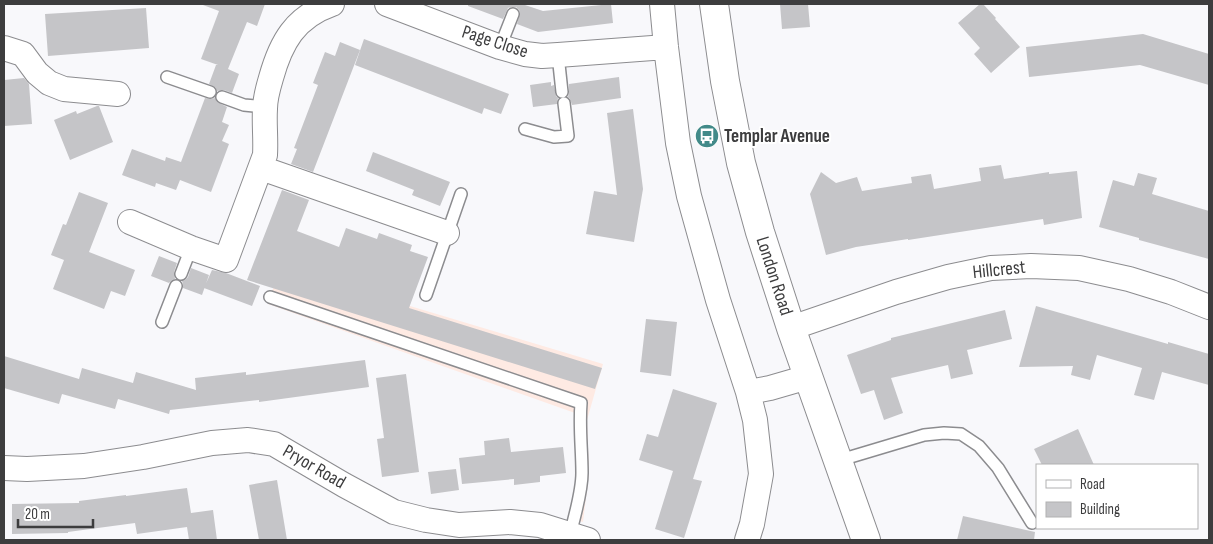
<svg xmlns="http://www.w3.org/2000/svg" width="1213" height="544" viewBox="0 0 1213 544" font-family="'Sofia Sans Condensed',sans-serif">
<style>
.industrial{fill:#feeae3}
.building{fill:#c5c5c8}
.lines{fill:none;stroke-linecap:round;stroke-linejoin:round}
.service-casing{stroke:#8c8c8f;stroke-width:14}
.minor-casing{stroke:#8c8c8f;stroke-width:26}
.secondary-casing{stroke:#8c8c8f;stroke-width:30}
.service{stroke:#fff;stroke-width:11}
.minor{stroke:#fff;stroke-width:24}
.secondary{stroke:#fff;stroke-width:28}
.labels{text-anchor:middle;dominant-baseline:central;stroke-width:4;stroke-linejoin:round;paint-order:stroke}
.street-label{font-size:19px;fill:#3d3d3e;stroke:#fff}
.poi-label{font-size:19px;font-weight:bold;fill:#3d3d3e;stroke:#fff;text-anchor:start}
</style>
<rect width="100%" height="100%" fill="#f8f8fb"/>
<path class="industrial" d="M280,267L603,364L587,420L589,473L583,522L570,518L577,473L575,413L268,304Z"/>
<path class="building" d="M204,4H265L257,26L247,22L228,69L239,74L232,93L224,90L217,91L215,87L209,84L216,65H218L201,59L219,11L203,5Z
M468,4H522L543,11L611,4L613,23L538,32L517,24L520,13L519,10L516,7H511L508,8L503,19L468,6Z
M780,4H808L810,27L782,29Z
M980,4H983L996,18L995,19L1020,47L991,73L974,54L980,48L958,23Z
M146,8L149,48L48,56L45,14Z
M1143,34L1209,54V85L1140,65L1029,77L1026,47Z
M364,39L509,94L501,114L484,108L482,114L355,65Z
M340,42L360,50L313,172L291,164L297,149L294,148L318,85L313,83L325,52L335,56Z
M619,77L621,98L572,105L570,99L568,97L569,92V84Z
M24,78L29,84L32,124L4,126V80Z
M551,82V86L554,85L556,96L558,98L557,104L533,107L530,85Z
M205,98L211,99L215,98L217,102L227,107L222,122L229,125L222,141L229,144L211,192L180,180L176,190L156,183L155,187L122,175L132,149L165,161L166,157L181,162Z
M97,106H99L113,142L70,160L54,120L76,111L77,114Z
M633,109L643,189L634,242L586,234L594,191L617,195L607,113Z
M373,152L450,182L440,206L412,195L414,190L366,171Z
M1001,165L1004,179L1049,172V174L1077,171L1082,218L1044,225L1043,219L908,240V239L856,247L826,255L810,194L821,172L836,183L857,177L862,191L912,183L911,177L931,174L934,189L981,181L979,168Z
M1138,173L1157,178L1152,194L1209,211V259L1139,240V238L1099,227L1113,180L1134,186Z
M282,190L309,200L297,231L339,247L346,228L377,239L379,233L412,245L410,251L428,257L409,308L602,368L595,389L247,280Z
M79,192L108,203L89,252L135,270L125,296L111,291L104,309L53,289L64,260L51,255L63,224L66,225Z
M159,256L177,263L174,272L175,279L172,280L169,283L151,276Z
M191,268L209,275L202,295L183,288V284L182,281L185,280L188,277Z
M212,270L226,273L260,286L252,306L204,288Z
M1036,306L1168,344V342L1209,354V385L1162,372L1154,400L1134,395L1142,368L1097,355L1090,380L1071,375L1073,366L1019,367Z
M1005,310L1012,339L967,350L973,374L951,379L948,365L891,378L903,413L884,420L874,390L861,394L847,355L891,340V338Z
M646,319L677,322L671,376L640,372Z
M4,356L79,379L82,368L133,383L136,372L196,390L195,378L246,372V375L365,360L369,387L259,402V400L170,410L169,414L118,399L115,409L62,394L59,404L4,388Z
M406,374L419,472L382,477L377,439L384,438L376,378Z
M673,389L717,403L693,479L702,481L684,538L655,529L673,471L639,460L647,434L658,437Z
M1078,429L1094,465H1042L1034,449Z
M509,438L511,452L563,447L566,473L540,476V482L514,485V479L462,484L459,458L485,455L484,441Z
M456,469L459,490L431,494L428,472Z
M277,480L287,540H259L249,485Z
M187,488L191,513L213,510L217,540H189L187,527L137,534L135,523L68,532V533L12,534V504L79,503V501L126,495V496Z
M963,516L1035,532L1034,540H957Z"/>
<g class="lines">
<g class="service-casing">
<path id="service" d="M500,47L513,14
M558,55L562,92
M167,77L210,92
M222,97L244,105L265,107
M525,129L554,137L568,136L564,103
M181,274L191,248
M426,295L461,194
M270,297L581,403C579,427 582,450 582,473C582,490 575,516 570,534
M162,322L176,286
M837,461L924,435L944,433L961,434L979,446L998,468L1032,523"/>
</g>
<g class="minor-casing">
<path id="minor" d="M387,4L500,47L525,54L542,56L558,55L666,47
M662,4L666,47L678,143L689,196L718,300L748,392L755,420L761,474L752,524L747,540
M4,48L23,54L37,73L49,83L64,89L118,94
M261,168L447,233
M130,222L191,248L226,260L265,155C266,139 264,124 265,109C265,98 268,88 271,78C281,42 295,17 332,4
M791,328L896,292L948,277L991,268L1031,266L1079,268L1129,279L1171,292L1209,307
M748,392L770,388L808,377
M4,468L27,469L84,466L143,457L212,443L248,440L274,444L344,485L394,512L426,520L459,525L510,522L540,525L588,540"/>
</g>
<g class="secondary-casing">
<path id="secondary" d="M714,4L725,81L741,163L760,232L791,328L866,540"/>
</g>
<use href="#service" class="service"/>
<use href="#minor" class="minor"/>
<use href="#secondary" class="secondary"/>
</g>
<defs>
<g id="bus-disc" transform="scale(1.25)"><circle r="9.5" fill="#428a89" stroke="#fff"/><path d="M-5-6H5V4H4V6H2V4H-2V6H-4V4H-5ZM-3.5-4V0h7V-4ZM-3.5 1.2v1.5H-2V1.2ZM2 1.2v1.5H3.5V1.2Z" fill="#fff"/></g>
</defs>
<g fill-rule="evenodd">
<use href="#bus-disc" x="707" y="136"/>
</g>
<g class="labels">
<g class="street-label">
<text transform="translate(495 42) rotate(18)">Page Close</text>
<text transform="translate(999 270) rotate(-6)">Hillcrest</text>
<text transform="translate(774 276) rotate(72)">London Road</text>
<text transform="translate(314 467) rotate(30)">Pryor Road</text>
</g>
<g class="poi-label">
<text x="724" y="136">Templar Avenue</text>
</g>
</g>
<rect width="1213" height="544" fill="none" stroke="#3d3d3e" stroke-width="10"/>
<rect x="1036" y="464" width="162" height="65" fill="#ffffff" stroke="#b1b1b2"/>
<rect x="1046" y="480" width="25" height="8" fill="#ffffff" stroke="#b1b1b2"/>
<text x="1080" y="489" font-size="15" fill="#3d3d3e">Road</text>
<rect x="1046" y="502" width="25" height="15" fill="#c5c5c8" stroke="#b1b1b2"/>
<text x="1080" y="514" font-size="15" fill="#3d3d3e">Building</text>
<path d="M18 519v8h75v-8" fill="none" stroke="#3d3d3e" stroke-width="2.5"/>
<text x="25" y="519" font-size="15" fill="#3d3d3e" stroke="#ffffff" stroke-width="4" paint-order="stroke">20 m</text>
</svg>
